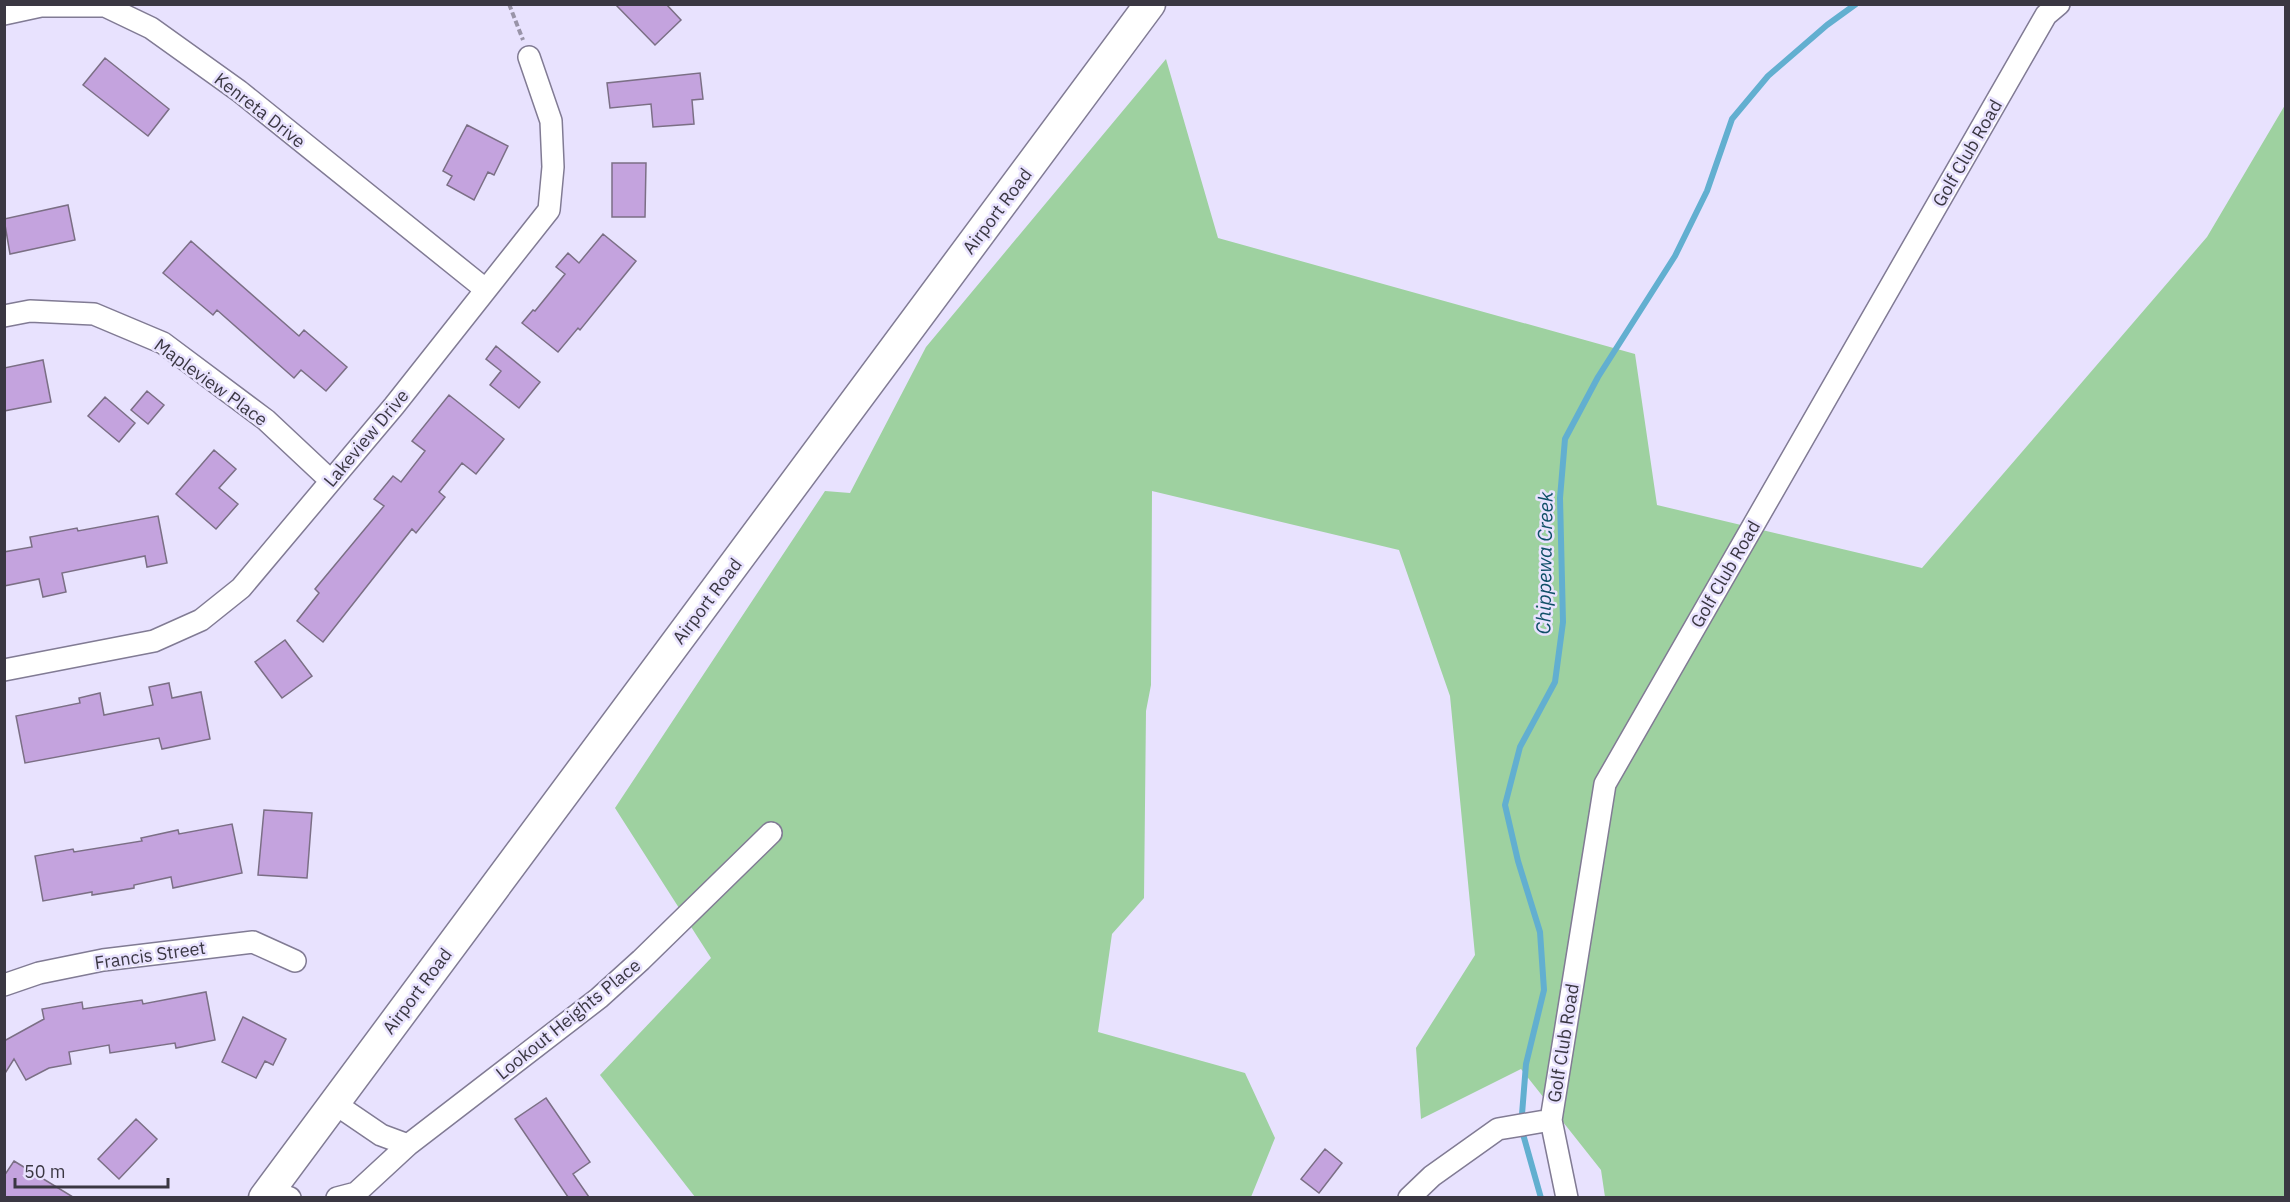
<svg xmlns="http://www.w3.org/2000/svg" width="2290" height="1202" viewBox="0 0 2290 1202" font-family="'IBM Plex Sans',sans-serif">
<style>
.green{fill:#9ed1a0}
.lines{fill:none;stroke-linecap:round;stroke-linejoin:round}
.stream{stroke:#62afd0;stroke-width:6}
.building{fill:#c4a3de;stroke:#7b6f85;stroke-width:1.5}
.minor-casing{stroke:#817b94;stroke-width:24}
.secondary-casing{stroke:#817b94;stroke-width:33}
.path{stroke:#9994a8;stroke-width:4;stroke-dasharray:6 3;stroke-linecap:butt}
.minor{stroke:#fff;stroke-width:21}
.secondary{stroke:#fff;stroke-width:30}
.labels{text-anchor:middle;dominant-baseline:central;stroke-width:5;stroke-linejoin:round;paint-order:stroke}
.street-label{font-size:18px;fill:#3a3742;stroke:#e8e2fe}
.water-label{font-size:20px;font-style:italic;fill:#0f4f67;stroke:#e8e2fe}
</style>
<rect width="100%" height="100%" fill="#e8e2fe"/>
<path class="green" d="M1166,59L1218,238L1635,354L1657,505L1922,568L2207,237L2285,105V1197H1605L1601,1170L1521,1069L1421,1119L1416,1048L1475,955L1450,696L1399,550L1152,491L1151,685L1146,711L1144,898L1112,934L1098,1032L1245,1073L1275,1138L1251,1197H695L600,1075L711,958L615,808L825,491L850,493L926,347Z"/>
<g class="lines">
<path class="stream" d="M1541,1198L1521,1127L1526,1064L1544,990L1540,932L1518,861L1505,805L1520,747L1555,682L1563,622L1560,498L1565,439L1598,377L1675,256L1707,191L1732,119L1768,76L1827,25L1856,4"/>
</g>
<path class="building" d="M615,4H666L681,20L655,45Z
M105,58L169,109L148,136L83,85Z
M700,73L703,99L692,100L694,124L653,127L651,104L610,108L607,83Z
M467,125L508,146L494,175L488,172L474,200L447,185L452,176L443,171Z
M612,163H646L645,217H612Z
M68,205L75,240L10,254L4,219Z
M603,234L636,261L580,330L578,328L558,352L522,323L533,310L535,311L565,274L556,267L568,253L579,263Z
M191,241L299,336L304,330L347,367L326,391L301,370L294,378L217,310L213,315L163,273Z
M496,346L540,382L519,408L490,385L501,371L486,359Z
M43,360L51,402L4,411V368Z
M147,391L164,405L148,424L131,410Z
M449,395L504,439L476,474L462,463L439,492L445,497L416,533L412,529L323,642L297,621L319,593L315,589L384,506L374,499L393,476L401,482L425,451L412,441Z
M105,397L135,423L119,442L88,416Z
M214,450L236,469L219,488L238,504L216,529L176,494Z
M158,516L167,563L147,567L145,556L62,573L66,592L43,597L39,579L4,586V552L32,547L30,537L77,528L78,531Z
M285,640L312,676L282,698L255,662Z
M169,683L172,698L201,692L210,739L162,749L159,738L25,763L16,716L80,703L79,698L100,693L104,715L153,705L149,687Z
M264,810L312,813L307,878L258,875Z
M232,824L242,873L173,888L171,877L134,885V888L92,895V892L43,901L35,856L73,849L74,852L142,841L141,838L178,830L179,834Z
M206,992L215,1040L176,1048L175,1043L110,1053L109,1045L69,1052L71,1064L49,1068L26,1080L14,1059L4,1075V1041L44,1019L42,1009L82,1002L83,1009L142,1000L143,1004Z
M243,1017L286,1039L273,1065L265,1061L256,1078L222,1062Z
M546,1098L590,1162L573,1174L589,1197H568L515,1119Z
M136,1119L157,1139L119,1179L98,1159Z
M1325,1149L1342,1163L1319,1193L1301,1179Z
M14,1161L73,1197H4V1176Z"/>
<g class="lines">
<g class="minor-casing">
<path id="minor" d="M4,14L41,6H105L151,28L239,91L485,289
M4,316L30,311L94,314L163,343L266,420L330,480
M4,670L154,641L201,620L241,588L394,406L549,210L553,167L551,121L529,57
M4,985L39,973L103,960L253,942L295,961
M334,1103L381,1135L408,1145
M270,1190L290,1198
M337,1198L356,1193L408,1145L599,998L641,960L771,833
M1409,1198L1432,1176L1498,1129L1551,1120
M1567,1198L1551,1120L1605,784L2046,15L2059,4"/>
</g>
<g class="secondary-casing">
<path id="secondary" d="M264,1198L1150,4"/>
</g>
<path class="path" d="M509,4L523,40"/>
<use href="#minor" class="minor"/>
<use href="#secondary" class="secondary"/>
</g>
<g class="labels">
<g class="street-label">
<text transform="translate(260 110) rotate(38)">Kenreta Drive</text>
<text transform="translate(1967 153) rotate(-60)">Golf Club Road</text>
<text transform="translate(997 211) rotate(-53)">Airport Road</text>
<text transform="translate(211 382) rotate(36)">Mapleview Place</text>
<text transform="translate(366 438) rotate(-50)">Lakeview Drive</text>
<text transform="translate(1725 574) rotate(-60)">Golf Club Road</text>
<text transform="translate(707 601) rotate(-53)">Airport Road</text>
<text transform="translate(150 955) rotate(-8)">Francis Street</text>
<text transform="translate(417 991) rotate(-53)">Airport Road</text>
<text transform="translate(568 1019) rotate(-39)">Lookout Heights Place</text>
<text transform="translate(1563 1043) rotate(-81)">Golf Club Road</text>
</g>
<g class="water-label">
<text transform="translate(1544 563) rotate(-89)">Chippewa Creek</text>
</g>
</g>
<rect width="2290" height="1202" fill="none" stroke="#3a3742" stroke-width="12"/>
<path d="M15 1178v9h153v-9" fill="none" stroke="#3a3742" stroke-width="3"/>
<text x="24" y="1178" font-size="18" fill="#3a3742" stroke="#e8e2fe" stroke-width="4.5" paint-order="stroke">50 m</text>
</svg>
